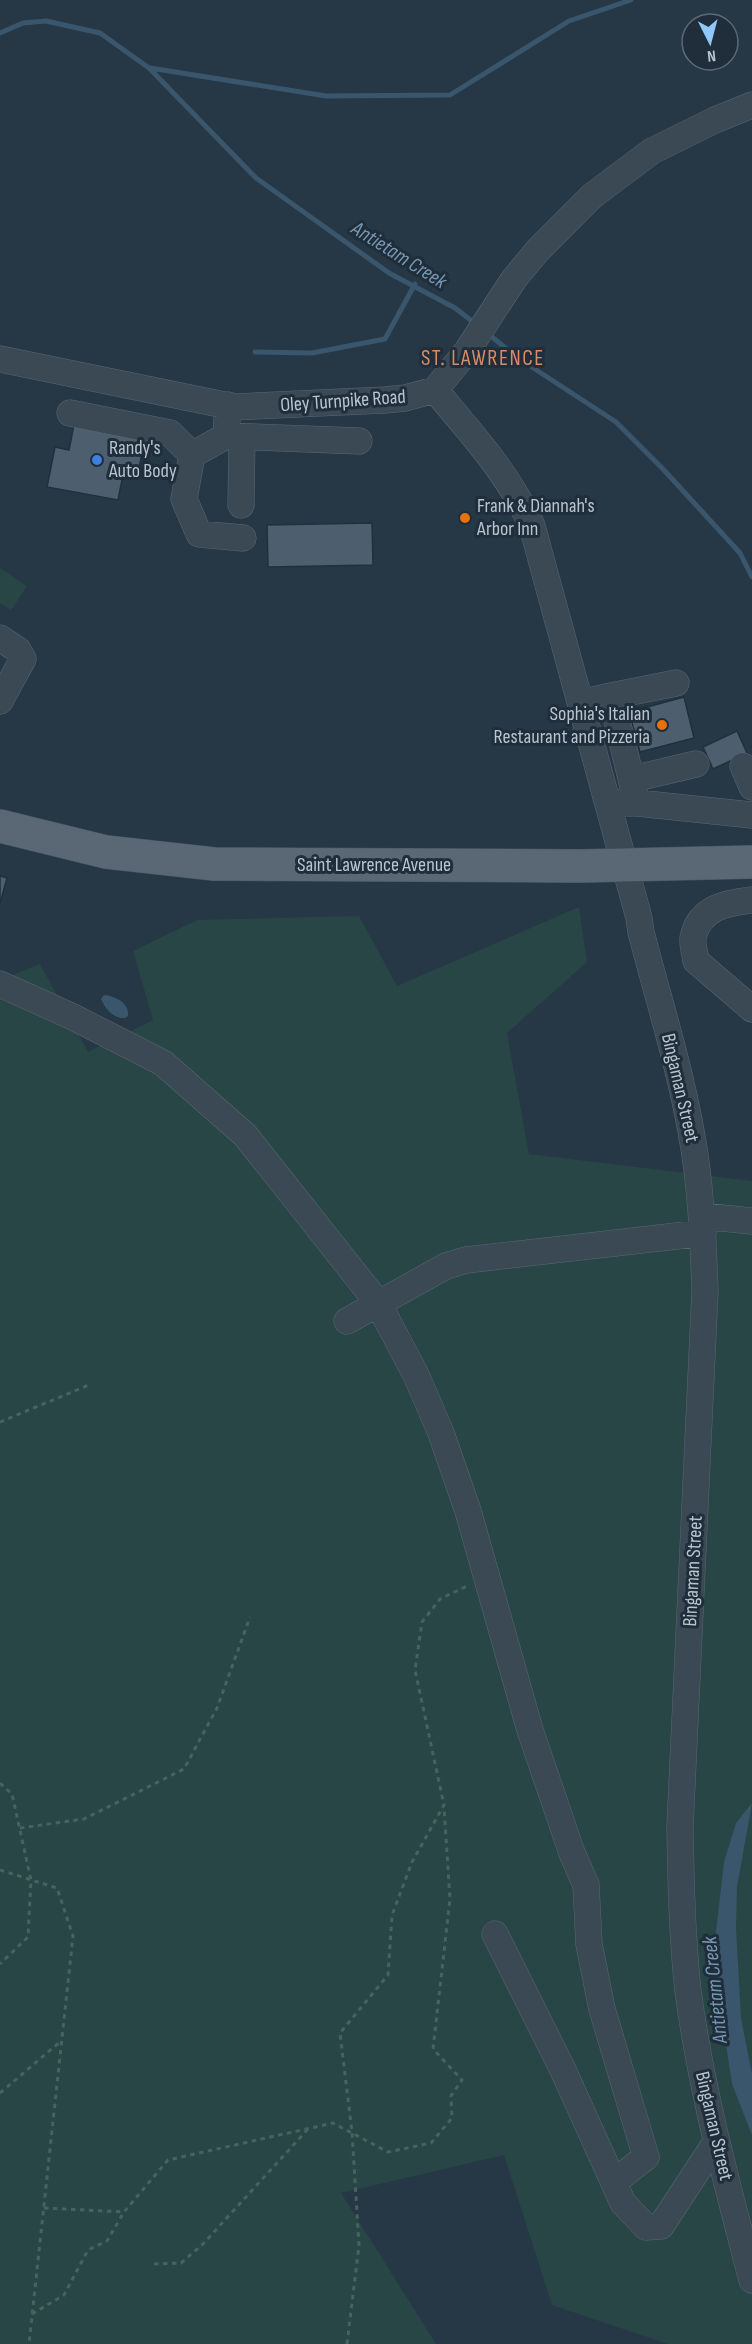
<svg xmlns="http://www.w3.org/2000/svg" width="752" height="2344" viewBox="0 0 752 2344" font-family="'Sofia Sans Condensed',sans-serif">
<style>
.green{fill:#284645}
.water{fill:#39566d}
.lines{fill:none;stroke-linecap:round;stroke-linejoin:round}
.stream{stroke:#39566d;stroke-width:5}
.building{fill:#4d5f6e;stroke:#21303c;stroke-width:1.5}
.minor-casing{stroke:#596772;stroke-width:27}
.major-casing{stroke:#475561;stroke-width:34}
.path{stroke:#476261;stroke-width:3;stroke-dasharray:4.5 4.5;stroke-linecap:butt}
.minor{stroke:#3b4955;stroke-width:26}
.major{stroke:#596874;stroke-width:33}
.shop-dot{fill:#3f7fe0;stroke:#1f2e3a;stroke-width:2}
.food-dot{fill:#e8710a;stroke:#1f2e3a;stroke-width:2}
.labels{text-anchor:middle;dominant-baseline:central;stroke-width:6;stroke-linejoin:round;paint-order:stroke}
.street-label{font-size:20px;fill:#b9c4ce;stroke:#1f2e3a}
.poi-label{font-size:20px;fill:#b9c4ce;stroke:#1f2e3a;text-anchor:start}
.water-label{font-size:21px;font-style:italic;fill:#7798b2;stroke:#1f2e3a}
.quarter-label{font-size:22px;letter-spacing:1.5px;fill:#dc8966;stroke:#1f2e3a}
</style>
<rect width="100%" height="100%" fill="#263845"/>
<path class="green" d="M0,568L27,586L11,610L0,603Z
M579,907L587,962L507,1033L529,1154L752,1181V2344H668L552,2305L504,2155L341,2193L436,2344H0V980L40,964L88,1052L153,1020L133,951L197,920L359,916L397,986Z"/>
<path class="water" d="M104,995C115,996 130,1003 128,1016L125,1018C113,1019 105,1008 101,999Z
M752,1803L737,1887L736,1928L741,2018L752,2074V2135L732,2084L713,1958L724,1862L736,1823Z"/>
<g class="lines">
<path class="stream" d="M0,33L23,23L46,21L100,33L149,68L256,178L389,273L455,308L477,325
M150,68L326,96L450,95L569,21L631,0
M487,333L518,358L616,422L663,469L740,553L752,577
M255,352L312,353L385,339L415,284"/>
</g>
<path class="building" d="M74,425L145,438L138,473L124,470L118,500L47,487L55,447L69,450Z
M372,523L373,565L268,567L267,525Z
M684,697L694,738L640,752L629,712Z
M737,731L747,753L713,769L703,747Z
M0,876L7,878L0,904Z"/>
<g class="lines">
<g class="minor-casing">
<path id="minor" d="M0,359L234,407L385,400L405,398L435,390L467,351L514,279L538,250L592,196L652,151L715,120L752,105
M435,390C471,433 509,474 532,526L639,918L641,932C658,998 679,1064 691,1131C701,1184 703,1237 705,1291L680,1827C681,1882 682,1936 688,1991C701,2089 727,2184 752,2280
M228,405L226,436L192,455L184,499L199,534L243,538
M70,413L170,433L192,455
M226,436L359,441
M241,505L242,437
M0,638L18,650L23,659L0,701
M611,696L676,683
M581,703L611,696L637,803
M743,766L752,787
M632,779L696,764
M608,803H637L752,815
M752,900C727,903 699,907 693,938C692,944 695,954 696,961L752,1009
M0,984L71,1016L163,1063L245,1135L378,1303L416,1375L441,1433L468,1511L530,1730L572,1853L586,1885L589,1944L602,2009L646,2157L614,2182
M702,1216L752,1221
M347,1321L446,1266L466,1260L703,1233
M495,1934L563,2070L623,2203L646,2227L661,2226L716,2142"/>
</g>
<g class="major-casing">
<path id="major" d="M0,826L106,852L214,864L580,866L752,862"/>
</g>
<path class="path" d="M0,1422L89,1385
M0,1783L12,1794L31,1880L28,1937L0,1964
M20,1828L84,1819L184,1769L217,1708L250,1617
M0,1870L57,1888L73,1936L29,2344
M0,2093L61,2041
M44,2208L124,2212L168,2160L333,2123L388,2152L431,2143L452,2118L451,2096L462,2080L433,2049L450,1899L444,1807
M154,2264L181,2263L203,2244L308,2129
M32,2314L64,2295L88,2250L107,2241L124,2212
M347,2344L359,2245L352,2132L340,2033L388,1975L392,1915L412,1862L444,1805L415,1670L422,1622L440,1599L469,1585"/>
<use href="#minor" class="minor"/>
<use href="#major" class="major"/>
</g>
<circle class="shop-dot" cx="97" cy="460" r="6"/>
<g class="food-dot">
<circle cx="465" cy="518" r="6"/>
<circle cx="662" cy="725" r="6"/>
</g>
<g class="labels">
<g class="street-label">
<text transform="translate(343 401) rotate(-4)">Oley Turnpike Road</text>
<text x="374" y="865">Saint Lawrence Avenue</text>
<text transform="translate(680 1088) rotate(77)">Bingaman Street</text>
<text transform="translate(693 1571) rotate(-87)">Bingaman Street</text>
<text transform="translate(714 2126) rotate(77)">Bingaman Street</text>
</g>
<g class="poi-label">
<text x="109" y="448">Randy's<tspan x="109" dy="23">Auto Body</tspan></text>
<text x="477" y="506">Frank &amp; Diannah's<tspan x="477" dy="23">Arbor Inn</tspan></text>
<text x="650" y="714" text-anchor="end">Sophia's Italian<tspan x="650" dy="23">Restaurant and Pizzeria</tspan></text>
</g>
<g class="water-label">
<text transform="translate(399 255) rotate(32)">Antietam Creek</text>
<text transform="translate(715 1990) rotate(-96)">Antietam Creek</text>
</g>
<g class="quarter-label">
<text x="483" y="358">ST. LAWRENCE</text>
</g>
</g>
<g transform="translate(710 42) rotate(174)"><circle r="28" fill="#1f2e3a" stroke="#5d6a75" stroke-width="1.5"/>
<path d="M0-4.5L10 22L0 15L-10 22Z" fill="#8ec8fd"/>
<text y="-9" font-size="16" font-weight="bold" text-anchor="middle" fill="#b9c4ce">N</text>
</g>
</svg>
